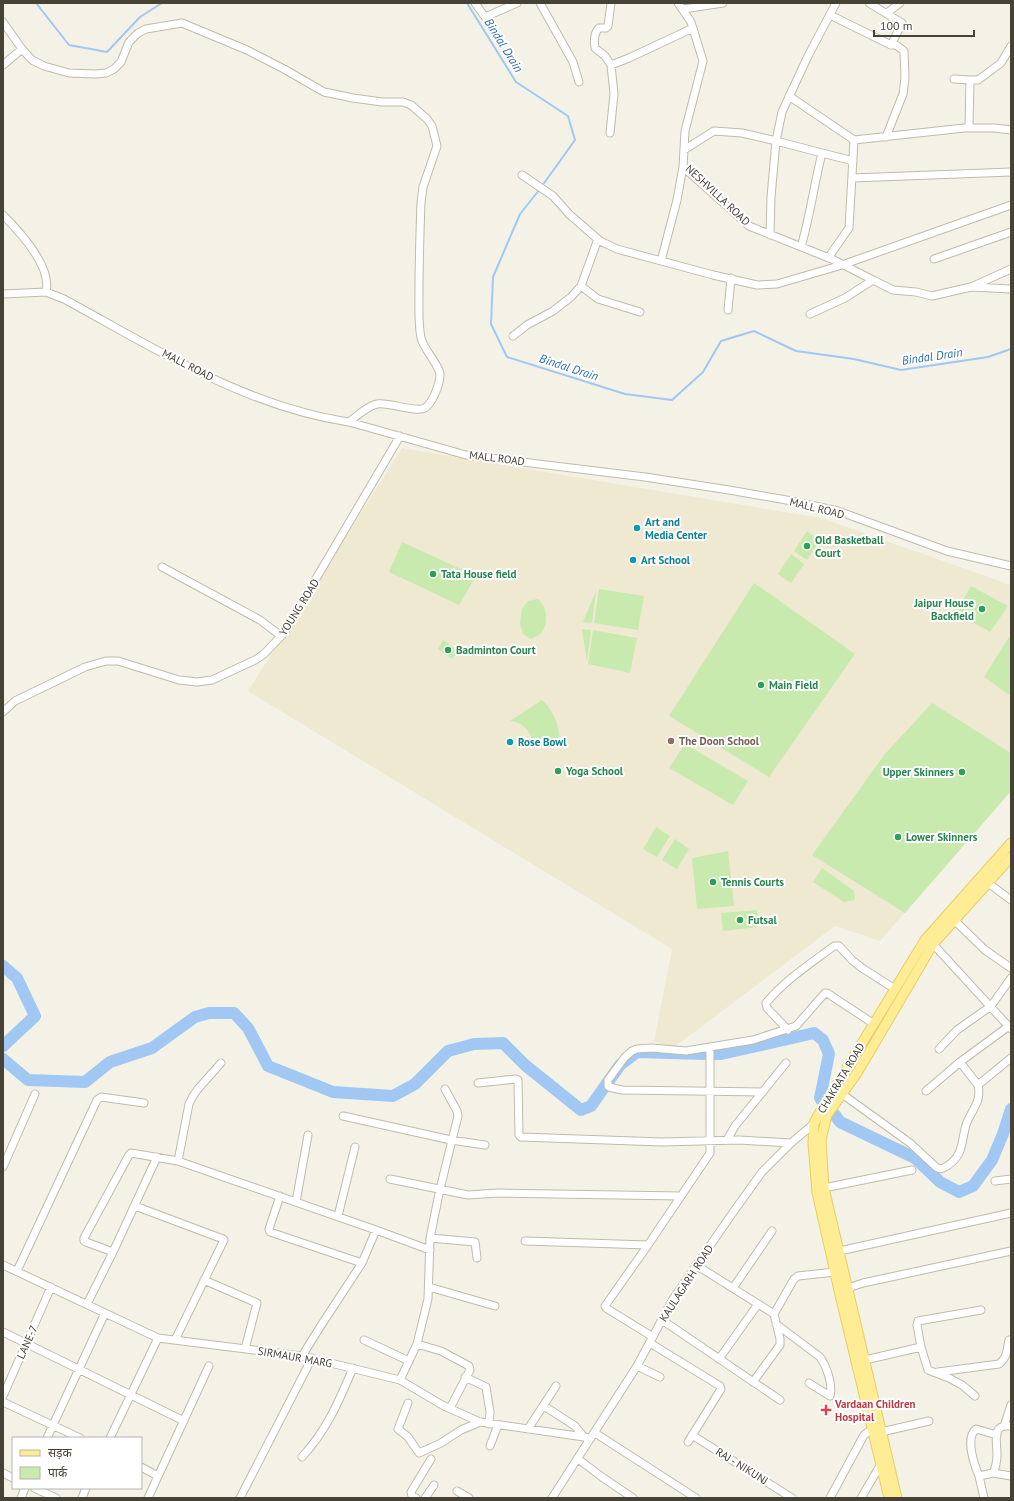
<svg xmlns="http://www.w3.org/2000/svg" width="1014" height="1501" viewBox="0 0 1014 1501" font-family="'PT Sans','Noto Sans Devanagari',sans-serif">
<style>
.education{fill:#eee9d0}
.green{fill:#c8eaaf}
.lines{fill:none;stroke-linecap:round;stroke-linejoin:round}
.stream{stroke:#a1c8f3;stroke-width:2}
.river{stroke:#a1c8f3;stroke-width:12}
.minor-casing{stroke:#c0bba9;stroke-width:9}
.major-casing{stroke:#e7ce62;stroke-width:11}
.minor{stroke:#fff;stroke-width:7}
.major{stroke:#ffed95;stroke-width:9}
.culture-dot{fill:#0f9aa8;stroke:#fff;stroke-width:1.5}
.leisure-dot{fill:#2e9e5b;stroke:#fff;stroke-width:1.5}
.education-dot{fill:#8d6e63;stroke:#fff;stroke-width:1.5}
.health-dot{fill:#e0444e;stroke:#fff;stroke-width:1.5}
.labels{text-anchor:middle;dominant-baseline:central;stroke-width:4;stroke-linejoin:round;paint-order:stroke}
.street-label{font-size:11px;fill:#474236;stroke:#fff}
.culture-label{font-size:11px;font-weight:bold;fill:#0d838f;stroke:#fff;text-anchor:start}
.leisure-label{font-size:11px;font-weight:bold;fill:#27864d;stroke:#fff;text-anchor:start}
.education-label{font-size:11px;font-weight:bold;fill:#785e54;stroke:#fff;text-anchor:start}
.health-label{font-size:11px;font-weight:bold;fill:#be3a42;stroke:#fff;text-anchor:start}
.water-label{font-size:12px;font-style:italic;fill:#2b6cb7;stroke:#fff}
</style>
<rect width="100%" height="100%" fill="#f4f2e7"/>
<path class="education" d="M402,448L821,518L1011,585V791L880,941L835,926L673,1048L654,1041L672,949L248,691Z"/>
<path class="green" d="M807,531L820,541L807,560L794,551Z
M402,542L476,576L459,605L389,572Z
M791,554L804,564L791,583L778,574Z
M754,583L855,654L769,777L669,716Z
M971,586L1008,606L990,632L956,613Z
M599,589L644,596L638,630L594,623Z
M596,591L592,623L583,622Z
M538,599C547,607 550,624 540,634C538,636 534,637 531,639L523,634L520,624L522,609L528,601Z
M582,629L591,630L587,662Z
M593,630L637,638L630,673L588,664Z
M1009,637L1011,638V692L1009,695L984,677Z
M443,640L458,651L452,659L438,649Z
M542,700C551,708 558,721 559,734C560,738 558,743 557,746L533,747C532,732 525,723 510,721Z
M932,703L1011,753V791L905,913L812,855L885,754Z
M685,744L748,781L733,805L669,768Z
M656,827L670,836L657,857L643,849Z
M675,839L689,849L677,869L662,860Z
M728,851L734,906L697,909L692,858Z
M822,868L854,891L855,900L844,902L813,882Z
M757,910L758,927L723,931L721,913Z"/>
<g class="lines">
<path class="stream" d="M36,3L69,45L107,52L140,17L162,3
M467,3L516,82L568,116L575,140L542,186
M540,189L520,214L493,277L491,324L507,357L625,394L672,400L703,372L721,341L754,331L796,351L854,359L901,370L988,357L1011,349"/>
<path class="river" d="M3,966L17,978L35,1016L3,1046
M715,1054H721L814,1033L823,1040L829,1054L820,1098L822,1101
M3,1059L28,1080L85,1082L110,1062L152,1048L195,1017L209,1013H234L248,1028L268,1066L333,1092L393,1096L415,1084L448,1051L474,1044L503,1043L525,1065L581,1110L591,1106L620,1065L637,1052L704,1054
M835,1115L840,1122L915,1158L940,1182L959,1192L973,1186L992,1160L1003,1134L1011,1109"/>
<g class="minor-casing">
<path id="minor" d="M475,3L485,17L517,3
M540,3L573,62L579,82
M611,3L608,26L606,28H599C594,33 594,42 595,48L605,56L611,65L629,58L693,28
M678,3L691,22L703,61L685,131L683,167L749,226L834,260L873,280L845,298L810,314
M836,3L808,56L782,112L776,141L853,161
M869,3L902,23L891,45H896L904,51L905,78L903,94L886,137
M683,9L723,3
M887,13L900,3
M830,15L891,45
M3,22L22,49L32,60L44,66L69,73L95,74L106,73L114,69L121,62L129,42L138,33L146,29L182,23L247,50L284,69L324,92L353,98L382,102H403L411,105L427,119L432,126L437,146L423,187L421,202C420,231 419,260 419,290C419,306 418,323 421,338C424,350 441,367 440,376C439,386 433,402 425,408C417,413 389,402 377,404C367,406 357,416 349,422
M3,65L22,49
M954,79L970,80L969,128
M970,80H978L1001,63L1011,46
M789,96L854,140L964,128H995L1011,130
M610,133L614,94L611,65
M684,150L714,131L742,133L776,141L771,197L770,235
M522,175L553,196L569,214L600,241L617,249L713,275L757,285L777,284L842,265L1011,205
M852,178L1011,172
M3,215C20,232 52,267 46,292
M801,247C810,216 814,185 822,153
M828,258L849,228L854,140
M934,259L1011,232
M661,261L677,200L683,167
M873,280L893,290L916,292L932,296L971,287L1011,269
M581,286L598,299L640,312
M971,287L1011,289
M3,294L46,292L64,299C154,348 246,407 349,422L466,455L645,477L729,490L792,501L838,511L947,551L1011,566
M728,310L731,278
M513,336L527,325L553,311L571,297L581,286L598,239
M162,567L260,620L281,636
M3,712L15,701L85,667L106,661H118L179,680L197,682L212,680L255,660L264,654L284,633L400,436
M984,880L1011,900
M954,920L985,950L1011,968
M933,944L1011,1029
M788,1030L767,1008L766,1003C785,980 810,964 834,946H839L852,960L862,968L895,989
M710,1047L686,1051L652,1048L637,1049L632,1051L625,1057L608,1080V1086L609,1087L622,1090L763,1092
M939,1049L957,1030L991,1006L1011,978
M478,1083L516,1079L518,1080L519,1135L521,1137L662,1142L739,1140L791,1143
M978,1085L960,1062L1009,1026
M838,1091L910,1143L936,1167C940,1170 942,1169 947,1166C964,1155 961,1142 966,1125C971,1110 982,1103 978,1085L1011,1058
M926,1091L960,1062
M343,1116L451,1140L485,1145
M727,1140L735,1126L786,1063
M178,1161L189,1104L193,1096L198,1089L221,1063
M3,1167L35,1094
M390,1179L468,1195L498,1193L681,1196
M995,1181L1011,1179
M824,1188L912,1170
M280,1196L269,1229L270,1232L362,1263
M296,1202L308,1135
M135,1206L223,1239L224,1240L175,1340
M338,1216L355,1147
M430,1238L475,1242L477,1258
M525,1241L648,1245
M113,1252L86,1242L84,1241V1238L129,1155L131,1153L178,1161L376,1230L430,1250
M835,1252L1011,1213
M3,1265L158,1338L302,1356L400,1380L444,1406L480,1422L591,1438
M696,1265L774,1314
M17,1271L97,1100L101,1097L144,1103
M204,1280L257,1303L245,1349
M429,1287L495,1306
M733,1288L772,1231
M848,1288L863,1283L1011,1251
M87,1304L113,1252L157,1157
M662,1320L780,1400
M776,1324L820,1357C827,1367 833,1385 830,1396L809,1383
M3,1332L184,1421
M653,1337L606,1308L605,1306L648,1245L710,1153V1047L753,1040L796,1026L825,993H827L874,1024
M364,1340L409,1361
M650,1343L720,1386L721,1389L688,1442
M417,1344L441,1351L469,1366L470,1370L450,1408
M921,1347L917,1325L918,1321L981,1310
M302,1356L322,1324L362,1263L376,1230
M719,1359L758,1304
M865,1360L921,1347L928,1370L949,1378L962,1385L975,1396
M637,1366L660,1377
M938,1372L999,1364C1007,1358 1007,1350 1009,1340
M465,1377L486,1387L490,1412L489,1424
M400,1380L417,1344L428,1299L430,1238L440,1189L458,1116L457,1111L445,1089
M753,1382L780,1345V1339L774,1314L794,1279L798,1276L835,1272
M3,1396L51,1287
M3,1402L80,1438
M408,1403L398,1429L408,1437L419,1453L441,1443L461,1430L480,1422
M544,1406L575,1426L584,1437
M1004,1426L1011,1405
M528,1429L556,1386
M881,1432L929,1421
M595,1433L696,1498
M692,1435L792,1498
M47,1438L105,1313
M110,1438L158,1338
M490,1446L498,1425
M302,1457C327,1430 339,1401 353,1368
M578,1459L602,1477L633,1498
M141,1467L158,1476
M3,1473L13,1478
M993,1473L1011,1476
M979,1476C974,1464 965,1438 976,1429L997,1435
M34,1488L56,1498
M457,1491L469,1498
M21,1498L25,1488
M82,1498L86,1488
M148,1498L209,1366
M240,1498L312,1358
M416,1498L412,1496L411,1492L431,1459
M425,1498L434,1485
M552,1498L637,1366L673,1299L734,1211L762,1172L791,1143L816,1122
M830,1498L864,1435L868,1432L873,1430
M861,1498L881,1464
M984,1498L979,1476L993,1473C996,1467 997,1461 997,1454C997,1441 991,1424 1011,1426"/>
</g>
<g class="major-casing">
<path id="major" d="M889,1498L840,1295L817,1192L813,1143L814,1123L820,1112L925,940L1011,843
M897,1498L824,1188L821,1140L827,1115L857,1073L933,944L1011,857"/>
</g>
<use href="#minor" class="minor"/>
<use href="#major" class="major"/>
</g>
<g class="culture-dot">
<circle cx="637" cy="528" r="4"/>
<circle cx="633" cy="560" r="4"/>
<circle cx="510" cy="742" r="4"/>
</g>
<g class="leisure-dot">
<circle cx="807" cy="546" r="4"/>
<circle cx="433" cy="574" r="4"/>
<circle cx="982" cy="609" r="4"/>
<circle cx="448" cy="650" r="4"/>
<circle cx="761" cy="685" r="4"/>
<circle cx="558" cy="771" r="4"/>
<circle cx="962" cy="772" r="4"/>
<circle cx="898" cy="837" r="4"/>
<circle cx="713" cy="882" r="4"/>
<circle cx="740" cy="920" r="4"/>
</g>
<circle class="education-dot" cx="671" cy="741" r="4"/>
<path class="health-dot" d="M824 1404h4v4h4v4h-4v4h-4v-4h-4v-4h4z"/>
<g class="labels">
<g class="street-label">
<text transform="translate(718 195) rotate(43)">NESHVILLA ROAD</text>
<text transform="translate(188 365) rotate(27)">MALL ROAD</text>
<text transform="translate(497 458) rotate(7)">MALL ROAD</text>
<text transform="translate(817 508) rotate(14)">MALL ROAD</text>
<text transform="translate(299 607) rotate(-58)">YOUNG ROAD</text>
<text transform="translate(841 1078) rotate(-59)">CHAKRATA ROAD</text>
<text transform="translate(686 1283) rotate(-57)">KAULAGARH ROAD</text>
<text transform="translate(27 1342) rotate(-66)">LANE-7</text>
<text transform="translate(295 1357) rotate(10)">SIRMAUR MARG</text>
<text transform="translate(742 1466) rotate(32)">RAJ - NIKUNJ</text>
</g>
<g class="culture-label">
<text x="645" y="522">Art and<tspan x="645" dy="13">Media Center</tspan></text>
<text x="641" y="560">Art School</text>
<text x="518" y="742">Rose Bowl</text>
</g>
<g class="leisure-label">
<text x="815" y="540">Old Basketball<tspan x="815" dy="13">Court</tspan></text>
<text x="441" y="574">Tata House field</text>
<text x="974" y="603" text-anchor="end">Jaipur House<tspan x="974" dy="13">Backfield</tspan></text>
<text x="456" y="650">Badminton Court</text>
<text x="769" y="685">Main Field</text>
<text x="566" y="771">Yoga School</text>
<text x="954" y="772" text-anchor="end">Upper Skinners</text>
<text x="906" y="837">Lower Skinners</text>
<text x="721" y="882">Tennis Courts</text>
<text x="748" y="920">Futsal</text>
</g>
<g class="education-label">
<text x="679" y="741">The Doon School</text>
</g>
<g class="health-label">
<text x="835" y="1404">Vardaan Children<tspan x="835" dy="13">Hospital</tspan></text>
</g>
<g class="water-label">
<text transform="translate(504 45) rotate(58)">Bindal Drain</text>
<text transform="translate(932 356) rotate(-8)">Bindal Drain</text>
<text transform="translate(569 367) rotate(18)">Bindal Drain</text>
</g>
</g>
<rect width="1014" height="1501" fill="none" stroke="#474236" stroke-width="8"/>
<rect x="12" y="1437" width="130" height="52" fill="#ffffff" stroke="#b5b3af"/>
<rect x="20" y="1450" width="20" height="6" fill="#ffed95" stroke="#b5b3af"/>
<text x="48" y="1457" font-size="12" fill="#474236">सड़क</text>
<rect x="20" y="1467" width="20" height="12" fill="#c8eaaf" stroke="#b5b3af"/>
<text x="48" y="1477" font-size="12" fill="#474236">पार्क</text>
<path d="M874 30v6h100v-6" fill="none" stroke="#474236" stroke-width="2"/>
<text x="880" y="30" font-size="12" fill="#474236" stroke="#ffffff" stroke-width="3" paint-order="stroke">100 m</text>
</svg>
